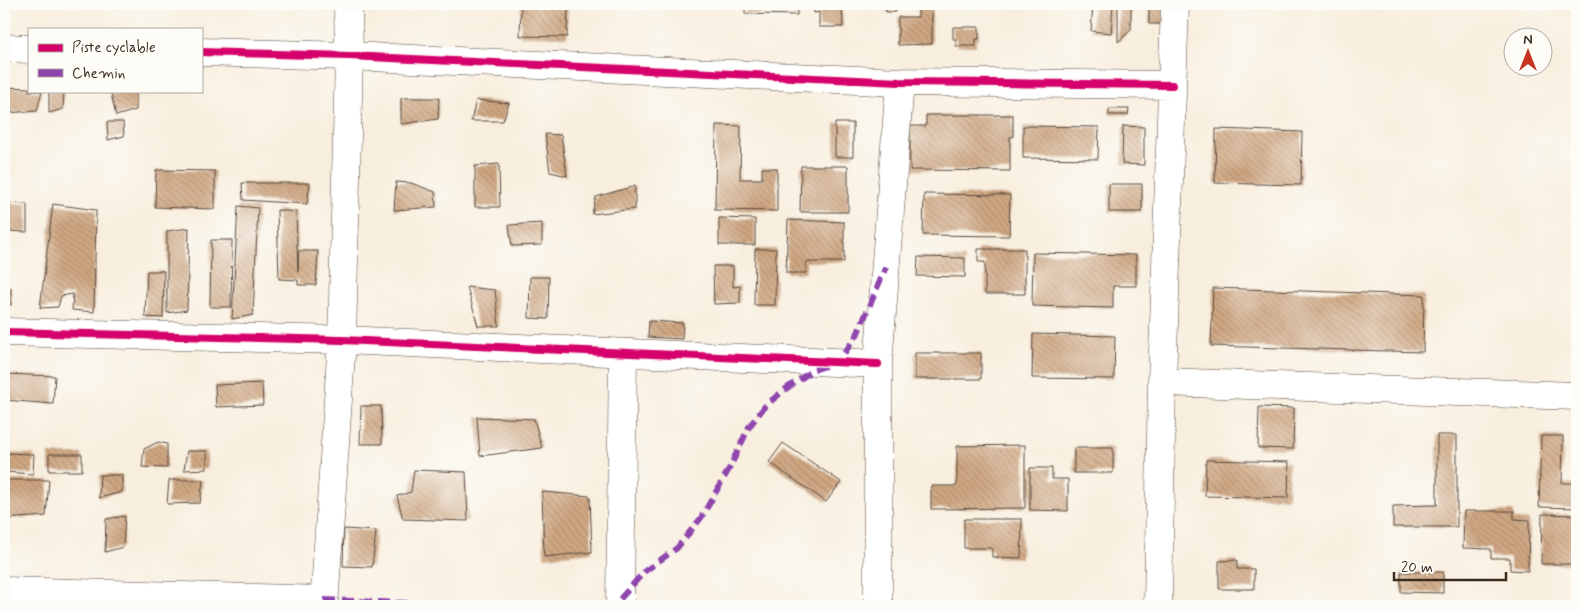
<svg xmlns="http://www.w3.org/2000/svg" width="1581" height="610" viewBox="0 0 1581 610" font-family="Mynerve,sans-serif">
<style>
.building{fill:url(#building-back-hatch)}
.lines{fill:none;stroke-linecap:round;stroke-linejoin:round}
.minor-casing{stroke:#57473b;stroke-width:29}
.minor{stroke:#fff;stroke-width:28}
.quiet{stroke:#8e44ad;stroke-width:6;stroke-dasharray:12 6;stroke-linecap:butt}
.cycleway-casing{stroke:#fdfcf7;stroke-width:11}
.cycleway{stroke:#d6006c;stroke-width:8}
</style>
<defs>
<pattern id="building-back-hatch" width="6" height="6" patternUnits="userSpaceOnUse" patternTransform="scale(1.25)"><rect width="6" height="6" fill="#d0a883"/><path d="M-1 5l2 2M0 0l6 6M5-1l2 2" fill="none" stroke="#aa896b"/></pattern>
</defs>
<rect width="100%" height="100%" fill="#fdfcf7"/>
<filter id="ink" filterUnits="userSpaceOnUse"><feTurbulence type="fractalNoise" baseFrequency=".02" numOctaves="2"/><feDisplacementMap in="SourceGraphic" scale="10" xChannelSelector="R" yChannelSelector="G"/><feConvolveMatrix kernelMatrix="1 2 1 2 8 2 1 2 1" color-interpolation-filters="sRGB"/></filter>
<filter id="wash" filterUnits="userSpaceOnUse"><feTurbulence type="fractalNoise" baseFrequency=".0096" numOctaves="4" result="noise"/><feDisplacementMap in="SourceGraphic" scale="20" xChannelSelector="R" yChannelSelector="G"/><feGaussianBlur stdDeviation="1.12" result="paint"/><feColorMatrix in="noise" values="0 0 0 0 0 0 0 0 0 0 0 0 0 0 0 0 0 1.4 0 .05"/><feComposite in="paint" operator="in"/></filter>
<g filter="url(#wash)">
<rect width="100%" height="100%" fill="#f8eede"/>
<g id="blocks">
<path class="building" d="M521,4H568L567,37L520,36Z
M745,4H797V15L745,14Z
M819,4H842L843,27H819V12L814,13V9H819Z
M886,4H895L896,12H886Z
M918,4H932V44L898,45V17H918Z
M1093,4H1113L1111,33L1091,31Z
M1118,4H1131V30L1118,42Z
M1149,4H1166V24H1149Z
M953,27H979V39H976V46H956V39H953Z
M4,87L29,88V91H42L37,111L4,113Z
M49,91H64L63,109L49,113Z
M136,91V110L116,116L111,94Z
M401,98H439L438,119L401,124Z
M476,100L509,103L503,121H471Z
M1109,109H1129L1128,115H1109Z
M926,115H1013V137H1010V171L910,170V126H926Z
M107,122H123L124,136L108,140Z
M835,123H853V157H835Z
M716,125L741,126L740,179H762V168H777V211L715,210Z
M1023,126L1099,127L1098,159L1023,158Z
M1123,126L1144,127V165L1122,164Z
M1216,129L1302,132L1301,185L1215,183Z
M545,134L561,135L567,176L550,172Z
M499,164L500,207H475V166Z
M801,166H848V212H800Z
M156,170L215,171V209L155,207Z
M396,182L411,183L435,192L436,207L394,210Z
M242,183H310L307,204L243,200Z
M1109,184H1142V212H1109Z
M635,186V209L592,214L596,197Z
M924,194L1010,195L1009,236L923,235Z
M4,203L27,204V232L4,231Z
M53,204L96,210L94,312L72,310L73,294L61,296L58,307L40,308Z
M238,206L258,208L253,315L232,319Z
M277,210L296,212L298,272L299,251H318L316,285H298V280L279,279Z
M719,218L755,219V245H719Z
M788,220L844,222V262H806V273H786Z
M542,223V245L512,246L509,225Z
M189,228L187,310L167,313V231Z
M211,240H232L231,307H210Z
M755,249H776L775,305H754Z
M978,249H1025V294H985V262H978Z
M1033,253L1136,255V286H1113V308L1032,306Z
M918,257L965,258V277L917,276Z
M713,266H733V287L740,286V303L714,304Z
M147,271H164L163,318L145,317Z
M530,277H549L548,319L529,318Z
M467,287L495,290L499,326H478Z
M4,288H11V305H4Z
M1213,288L1424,295L1423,352L1211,346Z
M649,321L683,323L682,339L648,337Z
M1033,334L1115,336L1114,379L1032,378Z
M915,353H981V379H915Z
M4,374L55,376L53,404L4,400Z
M262,383L263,405L216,407L215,385Z
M361,406H381L382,444H360Z
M1259,407L1294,408L1293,449L1258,448Z
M477,417L534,419L542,448L480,456Z
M1437,435H1457V527H1393V506L1437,505Z
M1541,436H1563L1562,483H1577V508L1539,507Z
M158,442L167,444V468L142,467L144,449Z
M783,443L841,482L826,502L769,462Z
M1025,445V508L931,509V486H957V446Z
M1074,448H1113V473H1074Z
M187,451H207V469L184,470Z
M4,453L34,454L33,474L4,472Z
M49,454H82V471H49Z
M1206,460L1289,462L1288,498L1205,496Z
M1030,468H1052V479H1068V511L1030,510Z
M414,470L466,472L468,521L403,519L397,496L411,492Z
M100,475H122V492L99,498Z
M7,480H49L46,516L4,519Z
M169,480H203L200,503L167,504Z
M542,492L590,496L592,552L544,557Z
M1464,511H1514V519L1529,520L1528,571L1510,570V558H1491V549L1463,548Z
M1542,514L1577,515V564H1541Z
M125,516L123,547L105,552L106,519Z
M964,519H1022L1021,558L992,557V548H964Z
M344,529L376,531L372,567L343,566Z
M1237,560V569H1254V589H1219V561Z
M1401,572H1443V593L1401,592Z"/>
</g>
</g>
<g filter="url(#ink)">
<use href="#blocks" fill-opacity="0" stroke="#57473b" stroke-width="1"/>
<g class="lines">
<g class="minor-casing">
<path id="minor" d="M4,48L29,49
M201,52L349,56L900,82L1172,85
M4,332L342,340L878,364
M1162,382L1577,396
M4,591L324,600
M324,606L342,340L349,56L348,4
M620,606L623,353
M878,606V364L900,82
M1158,606L1162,382L1175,4"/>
</g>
<use href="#minor" class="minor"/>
<path class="quiet" d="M620,599L645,571L677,548L701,518L729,469L749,427L765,406L783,391L813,370L838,362L857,335L886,267
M324,600L487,606"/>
<g class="cycleway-casing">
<path id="cycleway" d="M201,52L349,56L900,82L1172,85
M4,332L342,340L878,364"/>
</g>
<use href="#cycleway" class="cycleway"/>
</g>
</g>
<rect width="1581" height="610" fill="none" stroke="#fdfcf7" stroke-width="20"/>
<rect x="28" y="28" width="175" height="65" fill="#fdfcf7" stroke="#afa8a0"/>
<rect x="38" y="44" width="25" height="8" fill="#d6006c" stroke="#afa8a0"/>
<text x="72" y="52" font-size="15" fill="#3b2a1e">Piste cyclable</text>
<rect x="38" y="69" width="25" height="8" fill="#8e44ad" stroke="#afa8a0"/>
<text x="72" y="78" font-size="15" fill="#3b2a1e">Chemin</text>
<g transform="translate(1528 52)"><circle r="24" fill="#fdfcf7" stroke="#afa8a0"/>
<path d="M0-4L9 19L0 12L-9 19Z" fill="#c8321e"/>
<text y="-8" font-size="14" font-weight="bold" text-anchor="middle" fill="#3b2a1e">N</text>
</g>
<path d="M1394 572v8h112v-8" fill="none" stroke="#3b2a1e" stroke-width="2.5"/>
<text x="1401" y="572" font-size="15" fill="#3b2a1e" stroke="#fdfcf7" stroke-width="4" paint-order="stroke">20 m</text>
</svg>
